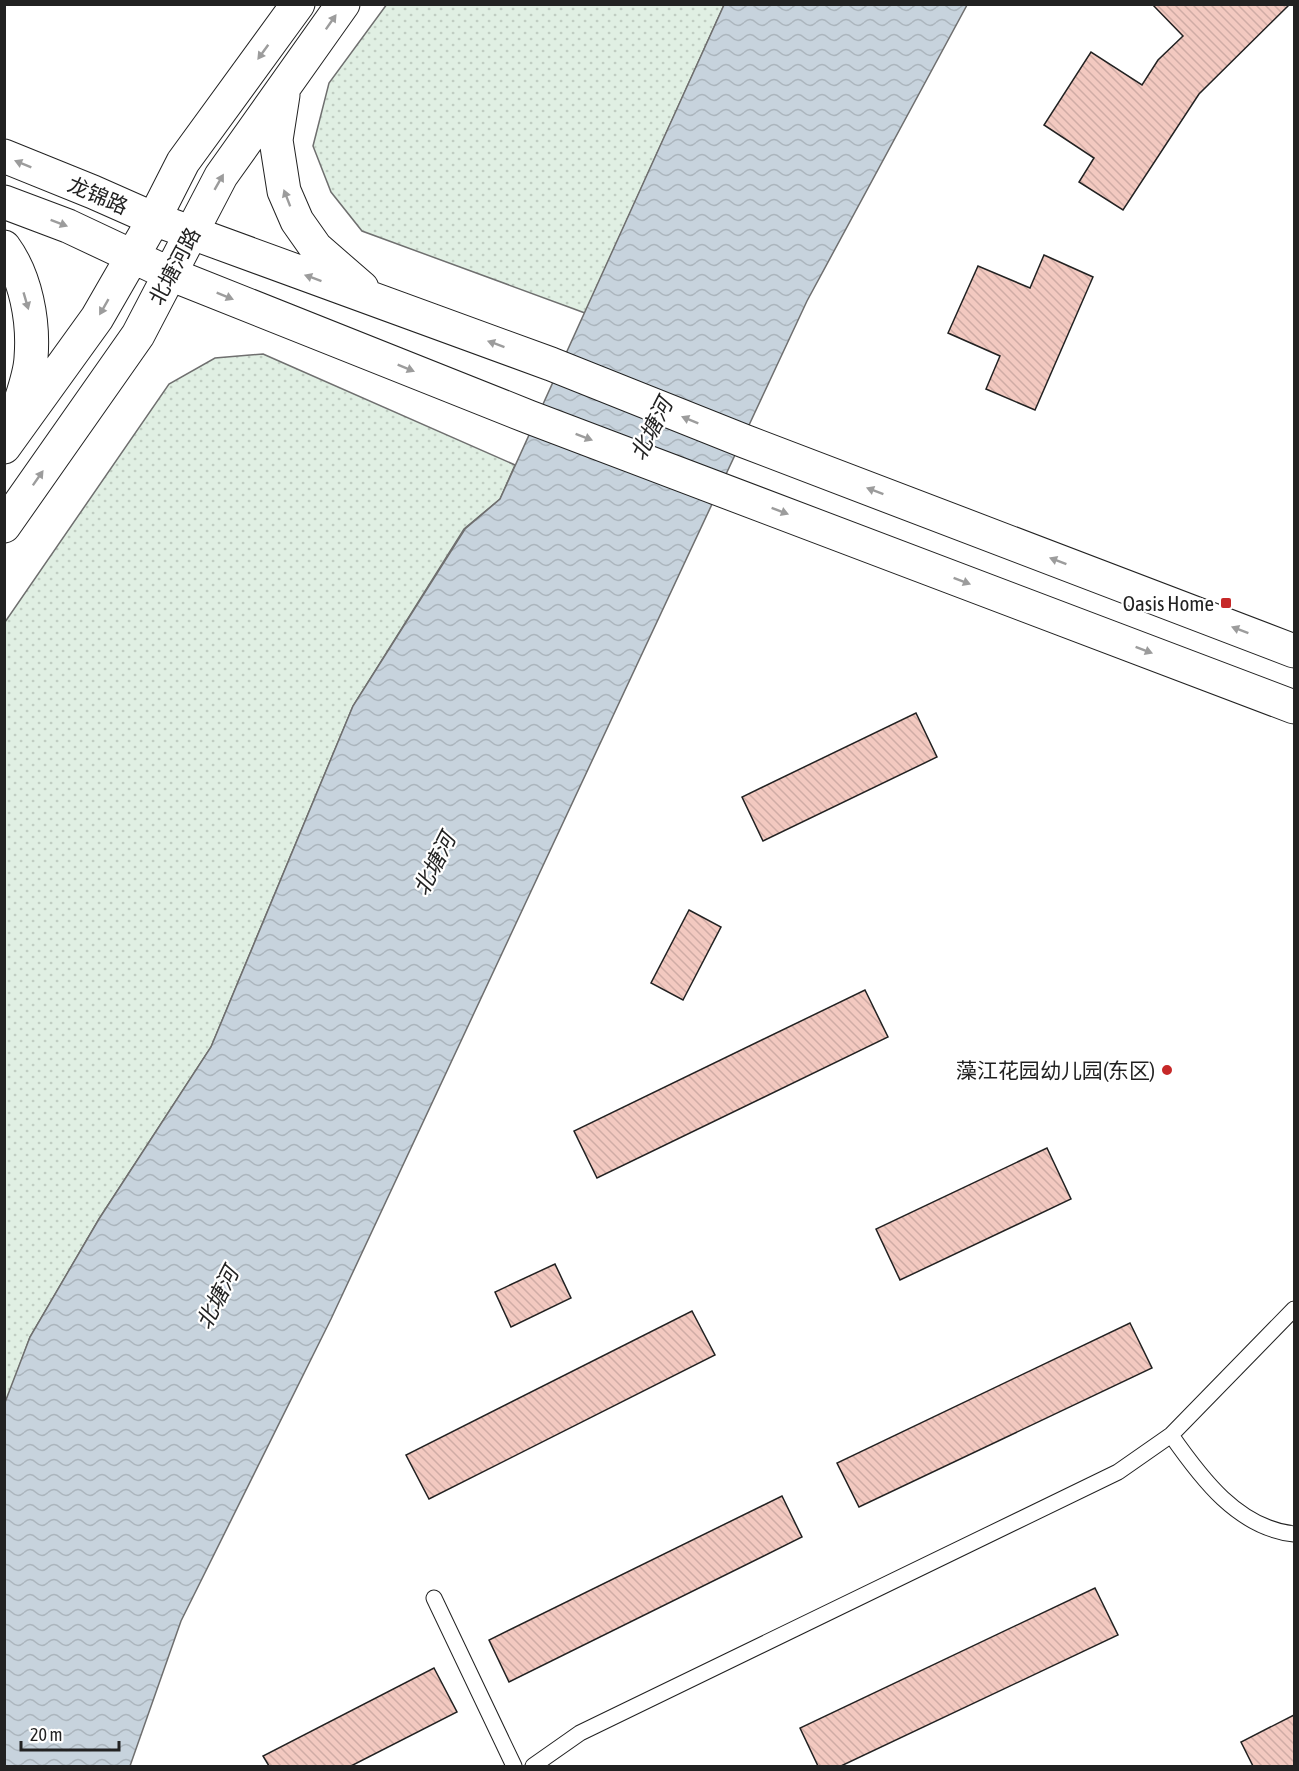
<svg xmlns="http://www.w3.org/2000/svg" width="1299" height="1771" viewBox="0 0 1299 1771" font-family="'Asap Condensed','Noto Sans SC',sans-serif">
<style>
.park{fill:url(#park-dots);stroke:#6f6f6f;stroke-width:1.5}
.water{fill:url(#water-waves);stroke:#6f6f6f;stroke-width:1.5}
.building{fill:url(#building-back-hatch);stroke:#222;stroke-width:1.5}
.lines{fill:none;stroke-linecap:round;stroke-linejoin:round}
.service-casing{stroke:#222;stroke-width:17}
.secondary-casing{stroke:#222;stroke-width:35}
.service{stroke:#fff;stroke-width:15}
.secondary{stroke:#fff;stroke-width:33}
.oneway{fill:#9c9c9c}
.poi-dot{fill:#c62828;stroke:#fff;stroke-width:2}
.labels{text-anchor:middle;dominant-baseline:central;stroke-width:4.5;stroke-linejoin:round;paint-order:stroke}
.street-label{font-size:21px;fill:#222;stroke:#fff}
.poi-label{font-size:21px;fill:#222;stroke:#fff;text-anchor:end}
.water-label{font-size:22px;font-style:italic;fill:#222;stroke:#fff}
</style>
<defs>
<pattern id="park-dots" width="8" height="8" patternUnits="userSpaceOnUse" patternTransform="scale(1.5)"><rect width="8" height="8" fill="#e0efe3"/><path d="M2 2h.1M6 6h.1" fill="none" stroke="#c0cdc2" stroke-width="1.8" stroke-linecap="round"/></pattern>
<pattern id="water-waves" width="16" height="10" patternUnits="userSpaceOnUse" patternTransform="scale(1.5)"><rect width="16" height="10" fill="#c7d3dd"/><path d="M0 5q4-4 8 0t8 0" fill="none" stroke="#abb5bd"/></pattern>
<pattern id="building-back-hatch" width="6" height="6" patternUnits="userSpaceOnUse" patternTransform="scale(1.5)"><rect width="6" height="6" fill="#f3c9c0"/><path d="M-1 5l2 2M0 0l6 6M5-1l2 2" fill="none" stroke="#d0aca5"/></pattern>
</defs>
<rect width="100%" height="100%" fill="#fff"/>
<path class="park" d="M387,4L724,5L585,313L362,231L331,192L313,146L329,83Z
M263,354L515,465L500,499L464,529L353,706L211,1047L99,1219L30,1337L5,1405V622L169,384L215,358Z"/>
<path class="water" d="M724,5H967L807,301L331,1319L181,1621L130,1766H5L4,1405L30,1337L99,1219L211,1047L353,706L465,529L500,499Z"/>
<path class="building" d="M1152,4H1290L1199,94L1123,210L1079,182L1094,158L1044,125L1091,52L1142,85L1158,60L1183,36Z
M1044,255L1093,277L1035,410L986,389L1000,356L948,333L978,266L1030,288Z
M916,713L937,757L763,841L742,797Z
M689,910L721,927L683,1000L651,983Z
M865,990L888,1037L597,1178L574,1131Z
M1047,1148L1071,1199L900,1280L876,1229Z
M555,1264L571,1298L511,1327L495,1292Z
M692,1311L715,1355L429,1499L406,1455Z
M1130,1323L1152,1368L859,1507L837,1463Z
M782,1496L802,1537L509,1682L489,1640Z
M1095,1588L1118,1635L841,1766H818L800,1728Z
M434,1668L457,1712L351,1766H269L263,1756Z
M1294,1715V1766H1253L1241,1742Z"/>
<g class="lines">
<g class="service-casing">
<path id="service" d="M1171,1435C1201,1478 1238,1528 1294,1534
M434,1598L514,1766
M533,1766L580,1733L1118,1472L1171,1435L1294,1309"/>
</g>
<g class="secondary-casing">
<path id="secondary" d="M283,95L276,140L284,191L297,221L316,248L362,288
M4,156L93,192L154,219L551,364L744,441L1294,651
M4,202L68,226L170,274L529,417L1294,707
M4,247C26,277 34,321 31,358C30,378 20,400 15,420
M4,447L97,318L154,219L183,162L298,4
M4,526L138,335L221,176L343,4"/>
</g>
<use href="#service" class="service"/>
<use href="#secondary" class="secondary"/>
</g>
<defs><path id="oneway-solid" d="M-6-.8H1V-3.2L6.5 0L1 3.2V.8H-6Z" transform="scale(1.5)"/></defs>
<g class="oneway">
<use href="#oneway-solid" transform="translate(331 22) rotate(-55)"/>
<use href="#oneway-solid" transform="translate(263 52) rotate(126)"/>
<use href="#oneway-solid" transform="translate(23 164) rotate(-158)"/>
<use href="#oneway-solid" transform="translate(219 182) rotate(-60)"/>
<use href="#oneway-solid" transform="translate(287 198) rotate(-111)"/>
<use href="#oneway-solid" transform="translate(59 223) rotate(21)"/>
<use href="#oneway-solid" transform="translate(313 278) rotate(-160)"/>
<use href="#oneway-solid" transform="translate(225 296) rotate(22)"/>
<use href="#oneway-solid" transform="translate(26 301) rotate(74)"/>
<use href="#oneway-solid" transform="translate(104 307) rotate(120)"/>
<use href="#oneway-solid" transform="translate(496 344) rotate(-160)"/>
<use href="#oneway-solid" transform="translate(406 368) rotate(22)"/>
<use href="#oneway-solid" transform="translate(690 420) rotate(-158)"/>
<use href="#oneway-solid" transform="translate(584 437) rotate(21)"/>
<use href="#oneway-solid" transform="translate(38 478) rotate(-55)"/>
<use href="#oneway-solid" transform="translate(875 491) rotate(-159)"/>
<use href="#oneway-solid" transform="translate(780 511) rotate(21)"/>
<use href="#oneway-solid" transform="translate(1058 561) rotate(-159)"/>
<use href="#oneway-solid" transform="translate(962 581) rotate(21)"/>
<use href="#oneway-solid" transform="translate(1240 630) rotate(-159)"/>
<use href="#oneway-solid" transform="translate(1144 650) rotate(21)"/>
</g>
<g class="poi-dot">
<rect x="1220" y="597" width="12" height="12" rx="3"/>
<circle cx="1167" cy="1070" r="6"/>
</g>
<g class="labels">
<g class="street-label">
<text transform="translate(98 195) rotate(23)">龙锦路</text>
<text transform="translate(174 266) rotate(-62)">北塘河路</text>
</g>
<g class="poi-label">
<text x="1214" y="603">Oasis Home</text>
<text x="1155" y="1070">藻江花园幼儿园(东区)</text>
</g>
<g class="water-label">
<text transform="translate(651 429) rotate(-63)">北塘河</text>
<text transform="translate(434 864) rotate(-63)">北塘河</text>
<text transform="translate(217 1298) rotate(-63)">北塘河</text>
</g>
</g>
<rect width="1299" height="1771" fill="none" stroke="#222222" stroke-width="12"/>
<path d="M21 1741v9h98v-9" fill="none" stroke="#222222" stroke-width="3"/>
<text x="30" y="1741" font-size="18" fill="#222222" stroke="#ffffff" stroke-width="4.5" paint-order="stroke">20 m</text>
</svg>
